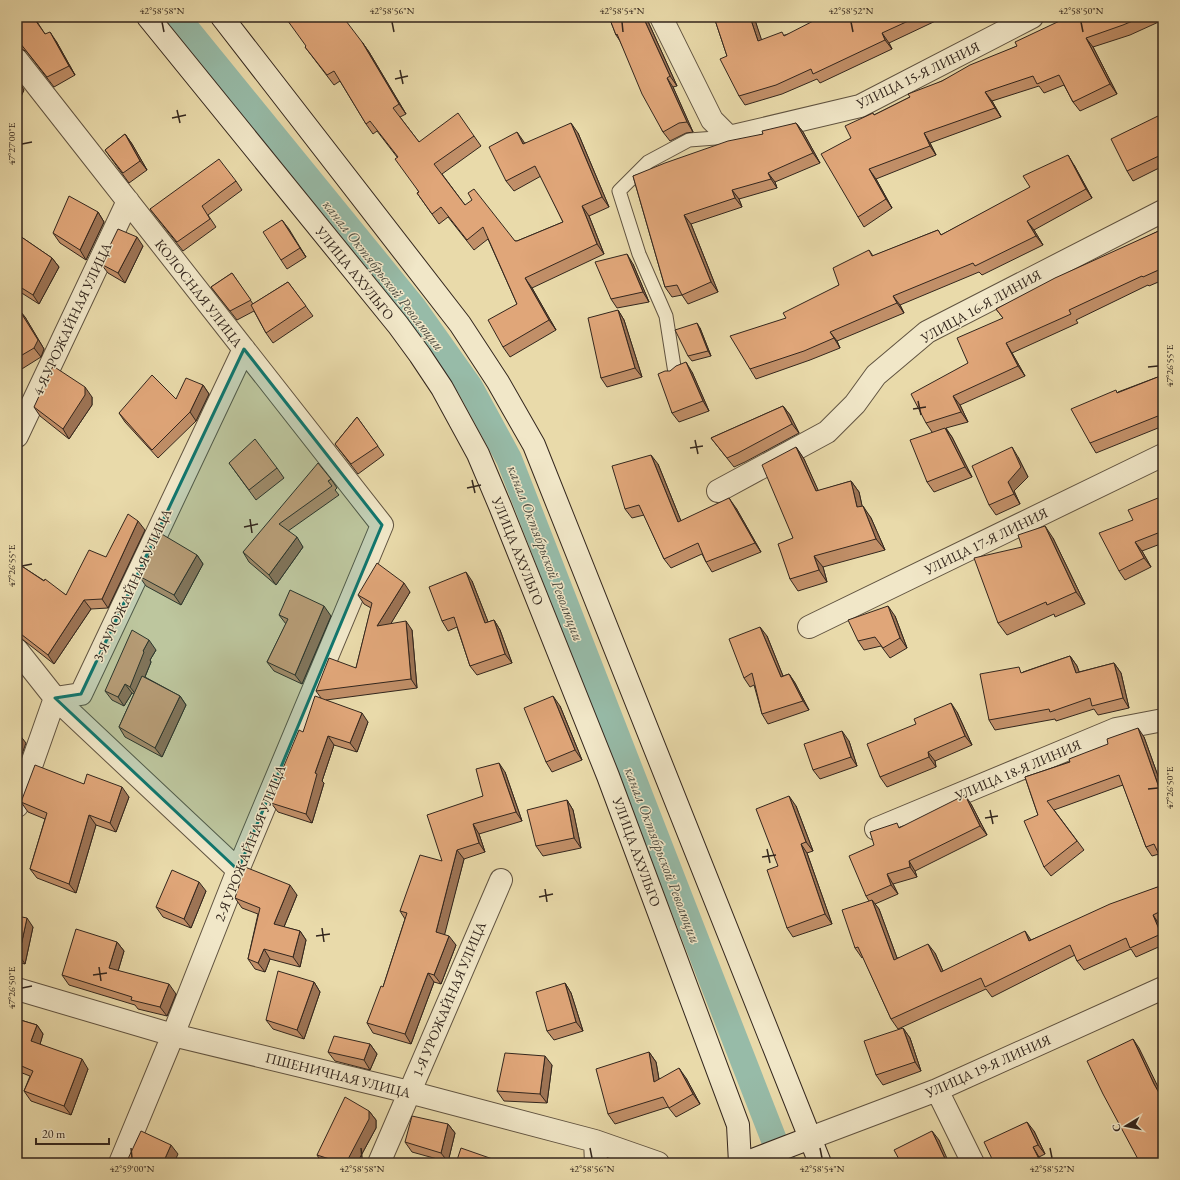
<svg xmlns="http://www.w3.org/2000/svg" width="1180" height="1180" viewBox="0 0 1180 1180" font-family="'EB Garamond',serif">
<style>
.lines{fill:none;stroke-linecap:round;stroke-linejoin:round}
.canal{stroke:#97bba8;stroke-width:26}
.service-casing{stroke:#605340;stroke-width:15}
.minor-casing{stroke:#605340;stroke-width:24}
.secondary-casing{stroke:#33261d;stroke-width:24}
.service{stroke:#f1e7c8;stroke-width:13}
.minor{stroke:#f1e7c8;stroke-width:22}
.secondary{stroke:#f1e7c8;stroke-width:22}
.wall{fill:#c18f68;stroke:#33261d}
.shaded-wall{fill:#9d7455;stroke:#33261d}
.building{fill:#e0a679;stroke:#33261d}
.marked{fill:#0f766e;fill-opacity:0.2;stroke:#0f766e;stroke-width:3;stroke-linejoin:round}
.ticks{fill:none;stroke:#33261d;stroke-width:1.5}
.labels{text-anchor:middle;dominant-baseline:central;stroke-width:3;stroke-linejoin:round;paint-order:stroke}
.street-label{font-size:14px;fill:#33261d;stroke:#f1e7c8}
.water-label{font-size:15px;font-style:italic;fill:#4c4b40;stroke:#f1e7c8}
.neatline{fill:none;stroke:#33261d;stroke-width:1.5}
.ticks-label{font-size:10px;text-anchor:middle;fill:#33261d}
</style>
<rect width="100%" height="100%" fill="#e9daaa"/>
<filter id="stains"><feTurbulence type="fractalNoise" baseFrequency=".005" numOctaves="4"/><feColorMatrix values="0 0 0 0 .2 0 0 0 0 .09 0 0 0 0 .02 0 0 0 .5 -.17"/></filter>
<radialGradient id="worn" r=".72"><stop offset=".6" stop-color="#630" stop-opacity="0"/><stop offset="1" stop-color="#630" stop-opacity=".3"/></radialGradient>
<g class="lines">
<path class="canal" d="M177,17L414,308L470,387L509,459L783,1163"/>
<g class="service-casing">
<path id="service" d="M675,373L666,316L639,254L619,191L648,162L689,140L729,137"/>
</g>
<g class="minor-casing">
<path id="minor" d="M661,17L712,120L729,137L860,106L1032,17
M17,60L382,525L238,870L173,1035L120,1163
M17,436L128,201
M718,491L827,432L855,404L876,375L927,332L1163,211
M809,627L1163,455
M17,650L55,698L238,870
M17,806L55,698L81,694L244,349
M876,829L1116,729L1163,720
M17,989L173,1035L409,1092L595,1141L658,1163
M937,1090L973,1163
M810,1138L937,1090L1163,988
M595,1141L596,1163
M379,1163L501,880"/>
</g>
<g class="secondary-casing">
<path id="secondary" d="M148,17L398,325L420,355L442,388L478,454L500,506L608,776L738,1125L740,1163
M222,17L460,324L498,382L534,445L820,1163
M745,1163L810,1138"/>
</g>
<use href="#service" class="service"/>
<use href="#minor" class="minor"/>
<use href="#secondary" class="secondary"/>
</g>
<path class="wall" d="M17,17H34L45,34L56,41L75,75L54,87L27,52L22,49L17,48Z
M609,17H646L677,86L673,87L693,132L686,133L670,141L663,132L620,41L616,35Z
M714,17H754L761,40L785,35L833,21L841,17H944L889,43L892,49L820,83L817,79L782,94L745,105L739,96L727,56Z
M946,17H952L947,19Z
M1068,17H1163V20L1130,35L1093,47L1117,94L1080,111L1073,102L1064,85L1044,93L1039,86L992,101L1001,117L930,143L936,155L876,179L892,208L864,227L858,217L851,138L874,115L942,81L1017,46Z
M362,42L369,52L406,114L400,117L419,142L474,136L481,146L442,174L465,205L515,241H517L563,222L541,176L514,191L506,181L525,143L578,133L609,207L589,216L604,254L532,288L556,330L510,357L503,347L517,304L488,239L474,250L448,217L439,224L417,193L419,192L397,157L377,131L373,134L366,124L340,81L334,85L305,47Z
M796,123L803,132L820,163L775,182L777,188L739,199L742,207L691,224L718,292L688,304L682,295L672,297L665,287L633,176L763,134Z
M1163,123V166L1133,181L1127,171Z
M125,134L132,144L147,170L129,183L105,150Z
M1074,165L1092,198L1034,230L1043,245L982,275L979,272L900,305L904,313L837,341L840,348L810,360L756,379L750,369L786,318L839,285L869,250L873,256L938,230L941,235Z
M236,181L242,190L208,215L216,227L183,251L150,209Z
M98,212L104,222L86,260L60,243L53,233Z
M282,220L306,257L287,269L281,260Z
M1163,229V280L1149,286L1148,285L1076,320L1078,323L1012,353L1025,376L960,405L968,422L946,428L952,437L972,477L934,492L927,482L932,432L926,423L968,363L1003,318L996,309Z
M17,234L52,258L59,267L39,304L17,290Z
M143,246L125,283L108,273L101,264Z
M633,264L649,302L617,308L611,299Z
M232,273L253,304L288,282L313,316L273,343L266,333L254,311L237,320L211,287Z
M17,309L25,317L44,349L41,357L17,372Z
M618,310L624,320L642,377L607,387L601,378Z
M700,328L711,356L692,361L688,356Z
M670,371L692,372L709,411L679,422L672,413Z
M1163,375V426L1096,453L1090,443L1118,392Z
M203,385L209,394L196,421L158,458L125,422L119,413L176,399Z
M92,397V405L69,439L40,416L34,407Z
M783,406L790,415L799,433L745,462L734,467L711,438Z
M357,417L384,455L358,474L335,444Z
M796,447L804,459L818,491L851,481L859,492L862,506L871,518L885,550L823,567L827,582L798,591L790,579L793,538Z
M1018,457L1028,477L1014,491L1020,504L996,515L989,505Z
M229,463L277,468L284,478L256,500Z
M658,464L681,521L736,508L761,552L712,572L706,562L702,554L671,568L664,559L644,515L632,518L625,509Z
M331,479L337,488L335,490L339,495L288,531L303,547L276,585L249,562L243,552Z
M1163,496V543L1142,551L1151,567L1125,580L1119,571L1133,520Z
M145,530L108,608L91,609L54,664L22,639L19,638L17,636V563L66,595L106,557Z
M1053,538L1085,604L1055,617L1054,614L1007,635L998,623L1022,547Z
M197,555L203,564L181,605L146,586L139,576Z
M472,581L488,622L494,620L500,630L512,663L477,675L470,666L457,627L448,631L442,621Z
M410,592L391,623L412,630L417,688L326,700L368,722L357,752L334,745L322,781L324,783L312,823L278,812L271,803L303,732L321,698L316,691L356,668L371,608L364,604L358,595Z
M279,615L331,616L302,684L274,671L267,662L286,624Z
M895,616L907,648L890,658L881,646L864,650L858,641Z
M767,636L783,676L789,674L795,683L809,710L768,724L762,714L754,685L750,687L744,678Z
M156,650L150,660L151,662L145,677L180,696L186,705L162,757L125,737L119,727L134,694L132,693L124,706L112,700L105,691Z
M1070,656L1077,666L1079,672L1114,663L1121,673L1129,708L1098,715L1094,709L1056,721L1055,719L995,730L989,720L1023,672Z
M560,706L582,760L552,772L546,762Z
M957,712L972,745L935,761L936,767L887,787L880,777Z
M1144,737L1163,790V863L1159,854L1152,856L1146,847L1123,785L1054,810L1084,850L1051,876L1044,867L1038,815L1025,777Z
M849,741L857,766L820,779L813,770Z
M505,772L522,821L479,834L485,852L464,859L444,934L456,945L441,984L434,982L411,1044L373,1033L367,1023L383,987L405,919L400,911L442,861L483,796Z
M84,784L129,797L116,832L96,825L76,893L37,878L30,869L45,819L28,812L21,802Z
M567,800L573,810L581,848L543,856L536,846Z
M971,804L987,835L915,871L917,877L893,884L898,894L875,904L879,909L897,958L935,953L943,971L1031,940L1163,885V923L1159,924L1163,933V945L1136,957L1131,949L1084,970L1077,961L1075,955L992,997L986,989L898,1029L891,1019L863,957L862,958L855,948L869,901L866,896L874,845L900,827Z
M796,806L813,851L807,853L832,924L793,937L787,928L778,866Z
M206,891L191,928L163,917L156,907Z
M297,895L284,927L300,931L306,940L300,967L270,959L265,972L255,969L248,959L258,914L242,908L235,898Z
M17,916L33,927L25,964L17,962Z
M117,942L124,951L118,971L176,994L167,1016L138,1009L135,1005L69,985L62,975Z
M314,982L320,992L304,1039L273,1029L266,1020Z
M565,983L571,993L583,1031L554,1040L547,1031Z
M17,1019L37,1025L43,1034L40,1044L88,1069L71,1115L31,1101L24,1091L30,1076L17,1071Z
M903,1028L910,1038L921,1071L883,1085L876,1075Z
M370,1044L377,1054L370,1070L335,1061L328,1052Z
M649,1052L656,1062L659,1079L686,1078L700,1104L676,1117L668,1107L615,1124L608,1114Z
M552,1065L547,1103L504,1101L497,1091Z
M369,1111L376,1120V1128L357,1163H322L317,1155Z
M448,1124L455,1133L448,1162L412,1152L405,1142Z
M1034,1131L1045,1154L1039,1157L994,1163Z"/>
<path class="shaded-wall" d="M643,17H646L677,86L670,76Z
M750,17H754L765,50L758,41Z
M50,32L56,41L75,75L69,66Z
M882,33L889,43L892,49L885,40Z
M1086,38L1093,47L1117,94L1110,84Z
M362,42L369,52L406,114L399,104Z
M667,78L673,87L693,132L687,122Z
M18,80L24,90L17,106V82Z
M985,92L992,101L1001,117L995,108Z
M571,123L578,133L609,207L602,197Z
M796,123L803,132L820,163L813,153Z
M517,132L524,142L530,154L523,144Z
M924,133L930,143L936,155L930,146Z
M125,134L132,144L147,170L140,161Z
M1068,155L1074,165L1092,198L1086,189Z
M869,169L876,179L892,208L886,199Z
M768,173L775,182L777,188L771,179Z
M732,190L739,199L742,207L735,198Z
M582,206L589,216L604,254L597,244Z
M98,212L104,222L86,260L80,250Z
M684,215L691,224L718,292L711,282Z
M282,220L289,229L306,257L300,248Z
M1027,221L1034,230L1043,245L1036,236Z
M137,237L143,246L125,283L118,273Z
M627,254L633,264L649,302L643,292Z
M52,258L59,267L39,304L33,295Z
M525,278L532,288L556,330L549,320Z
M893,296L900,305L904,313L897,303Z
M18,308L25,317L44,349L41,357L34,348Z
M618,310L624,320L642,377L635,368Z
M697,323L700,328L711,356L708,351Z
M830,332L837,341L840,348L834,338Z
M1006,343L1012,353L1025,376L1018,366Z
M686,362L692,372L709,411L703,401Z
M203,385L209,394L196,421L190,412Z
M85,387L92,397V405L69,439L63,429Z
M953,396L960,405L968,422L961,412Z
M783,406L790,415L799,433L792,424Z
M945,428L952,437L972,477L965,467Z
M796,447L804,459L824,503L816,491Z
M1012,447L1018,457L1028,477L1014,491L1020,504L1014,494L1008,482Z
M651,455L658,464L685,531L678,522Z
M851,481L859,492L865,519L857,507Z
M729,498L736,508L761,552L755,543Z
M863,506L871,518L885,550L876,539Z
M138,521L145,530L108,608L102,599Z
M1045,526L1053,538L1085,604L1076,592Z
M297,537L303,547L276,585L269,575Z
M1135,542L1142,551L1151,567L1144,558Z
M197,555L203,564L181,605L174,595Z
M814,556L823,567L827,582L819,570Z
M466,572L472,581L492,632L485,623Z
M404,583L410,592L384,635L377,626Z
M84,600L91,609L54,664L48,655Z
M324,606L331,616L302,684L295,675Z
M888,606L895,616L907,648L900,638Z
M494,620L500,630L512,663L505,654Z
M406,621L412,630L417,688L411,679Z
M760,627L767,636L787,686L781,677Z
M149,640L156,650L150,660L151,662L137,696L130,687L143,651Z
M1070,656L1077,666L1083,682L1076,673Z
M1114,663L1121,673L1129,708L1123,698Z
M789,674L795,683L809,710L803,701Z
M125,684L132,693L124,706L118,697Z
M180,696L186,705L162,757L155,748Z
M553,696L560,706L582,760L575,750Z
M951,703L957,712L972,745L965,736Z
M362,713L368,722L357,752L350,743Z
M1138,728L1144,737L1163,790V799Z
M842,731L849,741L857,766L851,757Z
M19,734L26,743L17,768V740Z
M328,736L334,745L322,781L324,783L312,823L306,814L315,773Z
M928,752L935,761L936,767L929,757Z
M499,763L505,772L522,821L516,812Z
M122,787L129,797L116,832L110,823Z
M965,795L971,804L987,835L980,826Z
M789,796L796,806L813,851L806,842Z
M567,800L573,810L581,848L574,838Z
M89,815L96,825L76,893L69,884Z
M473,824L479,834L485,852L479,843Z
M801,844L807,853L832,924L825,914Z
M457,850L464,859L443,941L436,932Z
M909,861L915,871L917,877L910,867Z
M887,874L893,884L898,894L891,885Z
M199,882L206,891L191,928L184,919Z
M290,885L297,895L281,934L274,924Z
M872,900L879,909L901,969L894,960Z
M1153,915L1159,924L1163,933V937L1161,934Z
M27,918L33,927L25,964L19,955Z
M300,931L306,940L300,967L293,957Z
M1025,931L1031,940L1029,941Z
M449,936L456,945L441,984L434,975Z
M117,942L124,951L116,978L109,968Z
M928,944L935,953L948,982L941,972Z
M264,949L270,959L265,972L258,963Z
M428,973L434,982L411,1044L405,1034Z
M314,982L320,992L304,1039L297,1030Z
M565,983L571,993L583,1031L576,1022Z
M169,984L176,994L167,1016L160,1007Z
M37,1025L43,1034L38,1051L31,1041Z
M903,1028L910,1038L921,1071L915,1062Z
M1133,1039L1139,1048L1163,1097V1100L1154,1084Z
M370,1044L377,1054L370,1070L364,1060Z
M649,1052L656,1062L661,1091L654,1082Z
M545,1056L552,1065L547,1103L540,1094Z
M82,1059L88,1069L71,1115L64,1106Z
M679,1068L686,1078L700,1104L693,1094Z
M369,1111L376,1120V1128L357,1163H346Z
M1027,1122L1034,1131L1045,1154L1038,1145Z
M448,1124L455,1133L448,1162L441,1153Z
M932,1131L939,1140L949,1163H947Z
M171,1145L178,1154L174,1163H163Z
M1033,1147L1039,1157L1043,1163H1041Z"/>
<path class="building" d="M17,17H33L45,34L50,32L69,66L47,77L20,43L17,40Z
M285,17H340L341,18L343,17L362,42L399,104L393,108L419,142L458,113L474,136L434,164L465,205L472,200L468,193L474,189L515,241H517L563,222L535,166L506,181L489,147L517,132L523,144L571,123L602,197L582,206L597,244L525,278L549,320L503,347L488,320L517,304L483,227L467,240L441,207L432,214L417,193L419,192L395,159L398,157L370,121L366,124L334,71L327,75L305,47L306,46Z
M609,17H643L670,76L667,78L687,122L679,123L663,132L642,94L617,34L616,35Z
M714,17H750L758,41L782,32L784,36L821,17H830L833,21L841,17H917L882,33L885,40L813,74L811,69L776,85L739,96L720,59L727,56Z
M1068,17H1142L1123,25L1086,38L1110,84L1073,102L1059,75L1037,84L1033,76L985,92L995,108L924,133L930,146L869,169L886,199L858,217L821,154L851,138L845,126L873,113L874,115L910,97L908,94L942,81L970,65L1017,46L1015,42Z
M1158,116L1163,126V154L1127,171L1111,139Z
M796,123L813,153L768,173L771,179L732,190L735,198L684,215L711,282L682,295L677,285L665,287L633,176L665,163L728,141L763,134L762,131Z
M125,134L140,161L123,173L105,150Z
M1068,155L1086,189L1027,221L1036,236L975,266L973,263L893,296L897,303L830,332L834,338L804,351L750,369L730,336L786,318L783,313L839,285L833,268L869,250L872,256L938,230L941,235L1030,187L1023,176Z
M219,159L236,181L202,206L210,219L177,242L150,209Z
M69,196L98,212L80,250L53,233Z
M282,220L300,248L281,260L263,232Z
M118,229L137,237L118,273L101,264Z
M1163,229V268L1143,277L1142,276L1069,310L1071,314L1006,343L1018,366L953,396L961,412L926,423L911,394L968,363L957,338L1003,318L996,309L1055,278Z
M17,234L52,258L33,295L17,285Z
M627,254L643,292L611,299L595,262Z
M232,273L251,300L230,311L211,287Z
M288,282L306,306L266,333L251,305Z
M18,308L38,340L34,348L17,358V309Z
M618,310L635,368L601,378L588,318Z
M697,323L708,351L688,356L675,330Z
M686,362L703,401L672,413L658,374L665,371H670L676,366Z
M53,366L85,387V395L63,429L34,407Z
M152,375L176,399L186,378L203,385L190,412L152,450L119,413Z
M1163,375V414L1090,443L1071,409L1116,390L1117,393Z
M783,406L792,424L738,453L727,458L711,438Z
M357,417L378,446L351,464L335,444Z
M945,428L965,467L927,482L910,440Z
M255,439L277,468L249,490L229,463Z
M796,447L816,491L851,481L857,507L863,506L876,539L814,556L819,570L790,579L778,544L793,538L762,465Z
M1012,447L1021,467L1008,482L1014,494L989,505L972,466Z
M651,455L678,522L729,498L755,543L706,562L698,543L664,559L639,505L625,509L612,466Z
M318,463L331,479L328,481L332,486L279,524L297,537L269,575L243,552Z
M1163,496V531L1135,542L1144,558L1119,571L1099,533L1133,520L1128,510Z
M128,514L138,521L102,599L84,600L48,655L17,631V622L18,620H17V563L44,581L45,579L66,595L89,550L106,557Z
M1045,526L1076,592L1047,605L1046,602L998,623L974,558L1022,547L1018,535Z
M160,533L197,555L174,595L139,576Z
M377,563L404,583L377,626L406,621L411,679L316,691L329,658L356,668L372,603L358,595Z
M466,572L485,623L494,620L505,654L470,666L454,617L442,621L429,587Z
M290,590L324,606L295,675L267,662L288,619L279,615Z
M888,606L900,638L883,648L875,637L858,641L848,620Z
M760,627L781,677L789,674L803,701L762,714L752,673L744,678L729,639Z
M132,630L149,640L143,651L144,652L130,687L125,684L118,697L105,691Z
M1070,656L1076,673L1114,663L1123,698L1092,706L1090,698L1050,712L1049,709L989,720L980,674L1019,667L1021,673Z
M142,676L180,696L155,748L119,727Z
M315,696L362,713L350,743L328,736L315,773L317,774L306,814L271,803L281,773L299,730L303,732Z
M553,696L575,750L546,762L524,708Z
M951,703L965,736L928,752L929,757L880,777L867,744L916,724L914,719Z
M1138,728L1163,799V863L1154,844L1146,847L1119,775L1047,801L1077,841L1044,867L1024,821L1038,815L1025,777L1070,762L1069,759L1108,744L1107,739Z
M842,731L851,757L813,770L804,744Z
M17,733L19,734L17,740Z
M499,763L516,812L473,824L479,843L457,850L436,932L449,936L434,975L428,973L405,1034L367,1023L381,986L383,987L407,913L400,911L420,855L442,861L427,815L483,796L476,769Z
M35,765L84,784L87,774L122,787L110,823L89,815L69,884L30,869L47,813L21,802Z
M965,795L980,826L909,861L910,867L887,874L891,885L866,896L849,856L874,845L870,832L897,823L899,828Z
M789,796L806,842L801,844L825,914L787,928L767,870L778,866L756,809Z
M567,800L574,838L536,846L527,810Z
M245,867L290,885L274,924L300,931L293,957L264,949L258,963L248,959L260,908L235,898Z
M172,870L199,882L184,919L156,907Z
M1163,885V910L1153,915L1161,934L1130,948L1126,938L1077,961L1070,945L985,987L981,978L891,1019L858,947L855,948L842,910L872,900L894,960L928,944L941,972L1025,931L1029,941L1110,904Z
M17,916L27,918L19,955L17,954Z
M76,929L117,942L109,968L169,984L160,1007L131,1000L132,997L62,975Z
M278,971L314,982L297,1030L266,1020Z
M565,983L576,1022L547,1031L536,992Z
M17,1019L37,1025L31,1041L82,1059L64,1106L24,1091L33,1071L17,1064Z
M903,1028L915,1062L876,1075L864,1041Z
M334,1036L370,1044L364,1060L328,1052Z
M1133,1039L1154,1084L1163,1100V1163H1142L1141,1160L1139,1161L1103,1094L1087,1061Z
M649,1052L654,1082L679,1068L693,1094L669,1108L663,1097L608,1114L596,1069Z
M505,1053L545,1056L540,1094L497,1091Z
M345,1097L369,1111V1119L346,1163H342L317,1155Z
M412,1116L448,1124L441,1153L405,1142Z
M1027,1122L1038,1145L1033,1147L1041,1163H994L984,1142Z
M141,1131L171,1145L163,1163H126Z
M932,1131L947,1163H901L894,1150Z
M461,1148L504,1163H456Z"/>
<path class="marked" d="M244,349L382,525L238,870L55,698L81,694Z"/>
<path class="ticks" d="M162,22L164,32M392,22L394,32M622,22L623,32M851,22L853,32M1081,22L1083,32M400,70L403,84M395,79L408,76M177,110L180,123M172,118L186,115M22,144L32,142M1148,367L1158,366M918,401L921,415M913,409L926,407M695,440L698,454M690,448L703,446M472,480L475,493M467,488L481,485M250,519L252,533M244,527L258,524M22,566L32,564M1148,789L1158,788M990,810L993,824M985,818L998,816M767,849L770,863M762,857L776,855M545,889L547,902M539,897L553,894M322,928L324,942M316,936L330,934M99,967L101,981M93,975L107,973M22,988L32,986M131,1148L132,1158M361,1148L362,1158M590,1148L592,1158M820,1148L822,1158M1050,1148L1052,1158"/>
<g class="labels">
<g class="street-label">
<text transform="translate(918 75) rotate(-26)">УЛИЦА 15-Я ЛИНИЯ</text>
<text transform="translate(355 273) rotate(51)">УЛИЦА АХУЛЬГО</text>
<text transform="translate(199 293) rotate(52)">КОЛОСНАЯ УЛИЦА</text>
<text transform="translate(981 306) rotate(-29)">УЛИЦА 16-Я ЛИНИЯ</text>
<text transform="translate(72 319) rotate(-65)">4-Я УРОЖАЙНАЯ УЛИЦА</text>
<text transform="translate(986 541) rotate(-26)">УЛИЦА 17-Я ЛИНИЯ</text>
<text transform="translate(518 551) rotate(68)">УЛИЦА АХУЛЬГО</text>
<text transform="translate(132 585) rotate(-65)">3-Я УРОЖАЙНАЯ УЛИЦА</text>
<text transform="translate(1018 770) rotate(-23)">УЛИЦА 18-Я ЛИНИЯ</text>
<text transform="translate(250 843) rotate(-68)">2-Я УРОЖАЙНАЯ УЛИЦА</text>
<text transform="translate(637 852) rotate(70)">УЛИЦА АХУЛЬГО</text>
<text transform="translate(449 999) rotate(-67)">1-Я УРОЖАЙНАЯ УЛИЦА</text>
<text transform="translate(988 1066) rotate(-24)">УЛИЦА 19-Я ЛИНИЯ</text>
<text transform="translate(338 1075) rotate(14)">ПШЕНИЧНАЯ УЛИЦА</text>
</g>
<g class="water-label">
<text transform="translate(384 275) rotate(52)">канал Октябрьской Революции</text>
<text transform="translate(546 553) rotate(69)">канал Октябрьской Революции</text>
<text transform="translate(663 855) rotate(69)">канал Октябрьской Революции</text>
</g>
</g>
<rect width="1180" height="1180" fill="none" stroke="#e9daaa" stroke-width="44"/>
<g transform="translate(1126 1126) rotate(260)" stroke="#f1e7c8" stroke-width="3" paint-order="stroke">
<path d="M0-3L7 15L0 10L-7 15Z" fill="#33261d"/>
<text y="-6" font-size="11" font-weight="bold" text-anchor="middle" fill="#33261d">С</text>
</g>
<path d="M36 1138v6h73v-6" fill="none" stroke="#33261d" stroke-width="2"/>
<text x="42" y="1138" font-size="12" fill="#33261d" stroke="#f1e7c8" stroke-width="3" paint-order="stroke">20 m</text>
<rect x="22" y="22" width="1136" height="1136" class="neatline"/>
<g class="ticks-label">
<text x="162" y="14">42°58'58"N</text>
<text x="392" y="14">42°58'56"N</text>
<text x="622" y="14">42°58'54"N</text>
<text x="851" y="14">42°58'52"N</text>
<text x="1081" y="14">42°58'50"N</text>
<text transform="translate(11 144) rotate(-90)" y="4">47°27'00"E</text>
<text transform="translate(1169 366) rotate(-90)" y="4">47°26'55"E</text>
<text transform="translate(11 566) rotate(-90)" y="4">47°26'55"E</text>
<text transform="translate(1169 788) rotate(-90)" y="4">47°26'50"E</text>
<text transform="translate(11 988) rotate(-90)" y="4">47°26'50"E</text>
<text x="132" y="1172">42°59'00"N</text>
<text x="362" y="1172">42°58'58"N</text>
<text x="592" y="1172">42°58'56"N</text>
<text x="822" y="1172">42°58'54"N</text>
<text x="1052" y="1172">42°58'52"N</text>
</g>
<rect width="100%" height="100%" filter="url(#stains)"/>
<rect width="100%" height="100%" fill="url(#worn)"/>
</svg>
